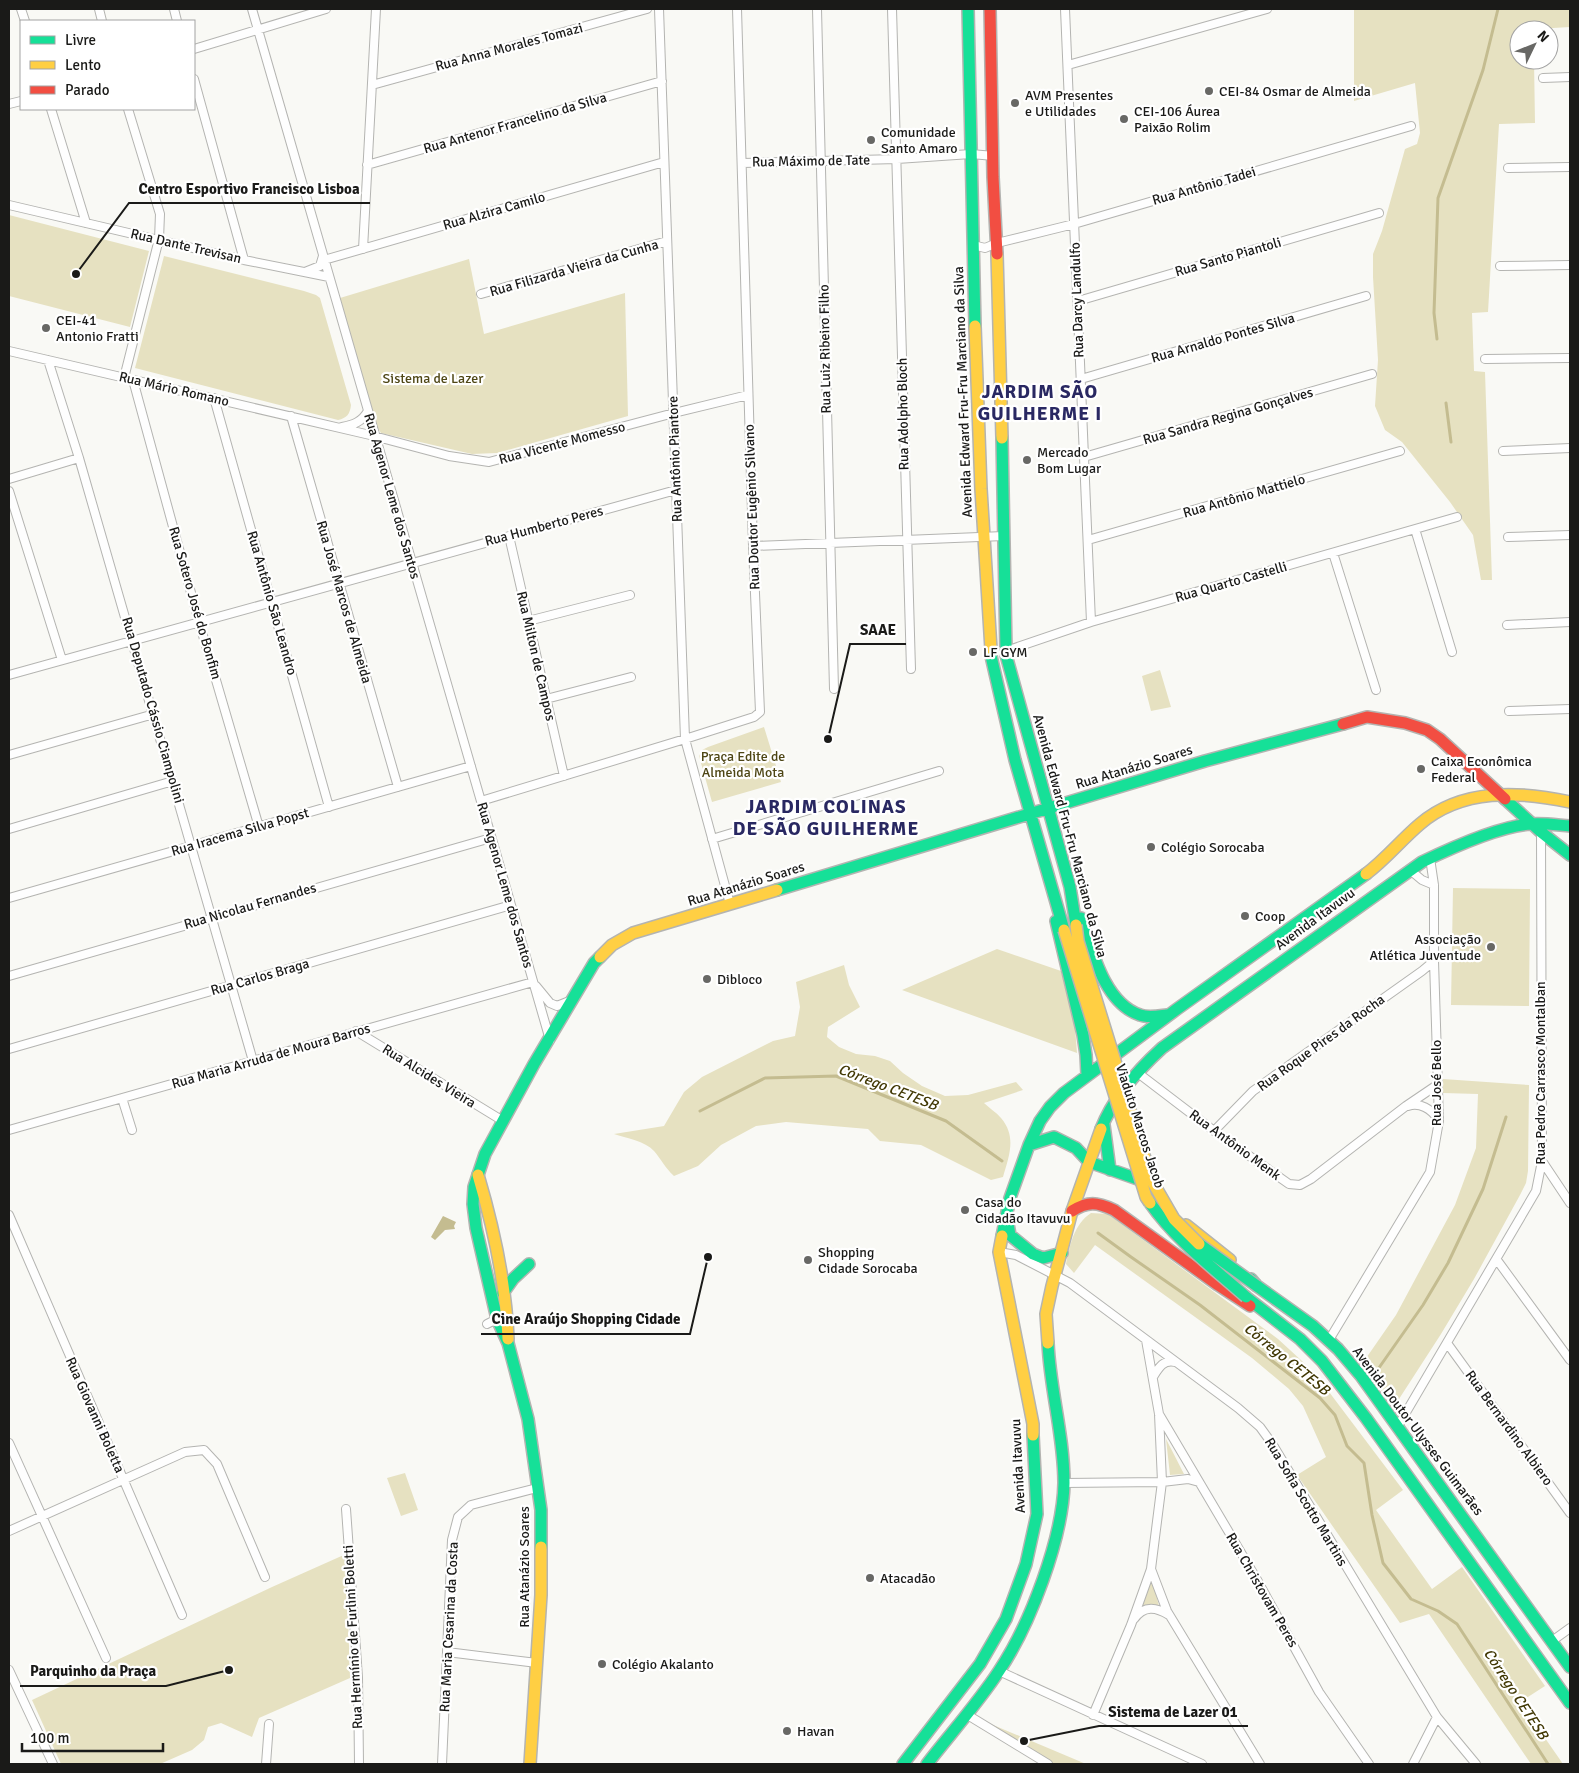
<svg xmlns="http://www.w3.org/2000/svg" width="1579" height="1773" viewBox="0 0 1579 1773" font-family="Signika,sans-serif">
<style>
.green{fill:#e6e1c1}
.water{fill:#c4bc90}
.lines{fill:none;stroke-linecap:round;stroke-linejoin:round}
.stream{stroke:#c4bc90;stroke-width:3}
.street-casing{stroke:#b4b4b1;stroke-width:10}
.fast-casing{stroke:#b4b4b1;stroke-width:14}
.slow-casing{stroke:#b4b4b1;stroke-width:14}
.jam-casing{stroke:#b4b4b1;stroke-width:14}
.street{stroke:#fefefe;stroke-width:8}
.fast{stroke:#16e098;stroke-width:11}
.slow{stroke:#ffcf43;stroke-width:11}
.jam{stroke:#f24e42;stroke-width:11}
.fast-bridge-casing{stroke:#b4b4b1;stroke-width:14;stroke-linecap:butt}
.slow-bridge-casing{stroke:#b4b4b1;stroke-width:14;stroke-linecap:butt}
.fast-bridge{stroke:#16e098;stroke-width:11}
.slow-bridge{stroke:#ffcf43;stroke-width:11}
.poi-dot{fill:#686865;stroke:#fff;stroke-width:2}
.labels{text-anchor:middle;dominant-baseline:central;stroke-width:4.5;stroke-linejoin:round;paint-order:stroke}
.street-label{font-size:14px;fill:#1a1a18;stroke:#fff}
.poi-label{font-size:14px;fill:#1a1a18;stroke:#fff;text-anchor:start}
.park-label{font-size:14px;fill:#4e4615;stroke:#fff}
.water-label{font-size:15px;font-style:italic;fill:#423905;stroke:#fff}
.district-label{font-size:19px;font-weight:bold;letter-spacing:1px;fill:#292862;stroke:#fff}
.leader{fill:none;stroke:#1a1a18;stroke-width:2}
.callout-dot{fill:#1a1a18;stroke:#fff;stroke-width:2}
.callout-label{font-size:15px;text-anchor:middle;font-weight:bold;fill:#1a1a18;stroke:#fff;stroke-width:4.5;stroke-linejoin:round;paint-order:stroke}
</style>
<rect width="100%" height="100%" fill="#f9f9f5"/>
<path class="green" d="M1354,9H1570V27L1519,30V60H1534L1535,123L1499,124L1488,312L1472,313L1474,371L1485,372L1492,580H1481L1473,535L1450,502L1402,442L1385,430L1375,406L1378,360L1373,277V254L1382,231L1405,149L1417,144L1420,133L1415,83L1354,101Z
M9,215L149,251L130,327L9,296Z
M164,256L304,291L316,295L320,298L351,405C350,414 347,418 338,420L135,368Z
M469,259L484,334L625,293L628,416L497,453L472,454L381,433L377,427L340,298Z
M1160,670L1171,707L1151,711L1142,676Z
M764,727L781,782L712,802L699,756L702,750L708,747Z
M1453,888L1530,889L1529,1006L1451,1005Z
M997,949L1061,971L1075,1027L1077,1053L902,990Z
M844,965L849,985L860,1007L828,1027L827,1037L839,1047L856,1054L875,1056L890,1061L903,1073L922,1086L945,1096L968,1095L1016,1082L1023,1090L984,1103C989,1108 996,1112 1001,1118C1017,1137 1009,1156 1003,1177L991,1180L921,1145L880,1141L868,1129L786,1122L756,1126L721,1145L698,1166L674,1176C665,1168 661,1159 654,1151C645,1141 626,1138 614,1134L664,1126L684,1092L702,1077L773,1041L795,1036L800,1007L796,982Z
M1443,1079L1529,1085L1528,1171L1526,1183L1520,1195L1474,1279L1441,1334L1399,1399L1394,1403H1390L1362,1364L1396,1315L1455,1205L1476,1148L1478,1094L1443,1093Z
M1091,1213L1108,1214L1278,1339L1314,1372L1403,1490L1376,1510L1432,1589L1462,1567L1545,1686L1520,1702L1563,1764H1531L1429,1614L1400,1623L1297,1475L1326,1457L1303,1406L1289,1389L1252,1358L1095,1245L1074,1273L1066,1264C1070,1245 1074,1224 1091,1213Z
M1166,1439L1184,1474L1170,1475Z
M405,1473L418,1510L401,1516L387,1478Z
M346,1554L350,1678L259,1718L252,1737L221,1723L208,1727L204,1740L192,1750L160,1764H61L32,1700L272,1587Z
M1152,1579L1159,1606H1142Z
M979,1719L1086,1764H1053Z"/>
<path class="water" d="M443,1216L456,1222L454,1226L455,1229L445,1230L435,1240L431,1237Z"/>
<g class="lines">
<path class="stream" d="M1437,339L1434,313L1438,198L1483,70L1498,9
M1446,403L1451,442
M700,1111L765,1078L836,1076L946,1121L1002,1161
M1098,1233L1131,1257L1200,1305L1320,1398L1335,1415L1347,1446L1364,1463L1372,1515L1383,1563L1411,1599L1438,1611L1457,1624L1548,1764
M1376,1372L1423,1305L1448,1263L1483,1189L1506,1117"/>
<g class="street-casing">
<path id="street" d="M21,9L25,21
M99,9L102,21
M174,9L177,21
M252,9L550,1040
M659,9L685,739L730,904
M817,9L834,689
M892,9L911,669
M1065,9L1091,622
M194,49L326,9
M1068,65L1267,9
M1543,78L1570,77
M194,79L244,260
M372,85L647,9
M9,104L21,101
M51,109L86,223
M742,163L897,159L971,154L994,156
M367,165L662,81
M1508,168L1570,167
M9,205L244,260L329,277
M973,245L985,248L997,243L1074,224L1411,126
M363,249L376,9
M324,260L664,162
M1500,266L1570,265
M305,272L320,266L323,256
M481,294L667,241
M1078,301L1379,213
M9,351L370,435L449,456L489,462L674,413L748,395
M1485,359L1570,358
M48,360L79,458L253,1061
M124,378L159,239L160,214L128,109
M1081,379L1366,296
M133,380L199,622L259,827
M214,398L329,807
M291,416L398,787
M342,427C353,425 362,422 368,411
M1503,451L1570,448
M1084,457L1372,374
M9,479L79,458
M9,491L62,660
M1415,529L1452,652
M509,536L564,776
M1508,537L1570,535
M1088,540L1400,451
M753,546L1004,536
M1333,553L1376,690
M528,621L630,595
M1507,625L1570,622
M1006,651L1091,622L1457,517
M9,675L676,490
M546,699L631,677
M1509,711L1570,709
M9,755L154,714
M481,801L685,739L754,717L760,712L753,546L737,9
M9,829L173,781
M712,839L939,771
M1410,870L1422,880L1434,885
M9,898L471,766
M9,976L491,838
M536,986L550,1003L557,1006L572,1000
M356,1031L503,1121
M9,1049L511,905
M1138,1073L1214,1131L1289,1184L1300,1185L1311,1179L1406,1106L1437,1085
M122,1098L132,1130
M1408,1106C1420,1102 1431,1109 1438,1119
M9,1130L533,982
M1214,1131L1253,1091L1422,971L1434,961
M1542,1161L1570,1203
M9,1215L182,1615
M999,1252L1016,1255L1070,1283L1238,1408L1260,1427L1273,1445L1437,1717L1476,1764
M1497,1260L1570,1360
M487,1324L497,1319
M1329,1340L1430,1172L1439,1121L1434,961V885L1430,858
M1447,1343L1570,1513
M1153,1377C1158,1369 1163,1359 1175,1362
M1159,1414L1256,1578L1319,1692L1369,1764
M1398,1426L1536,1191L1542,1161L1541,832
M9,1443L106,1658
M1064,1483L1162,1482L1188,1479L1199,1482
M346,1509L358,1677L359,1764
M9,1531L185,1452L204,1450L217,1464L265,1577
M1151,1569L1167,1611L1260,1764
M1134,1619C1144,1605 1156,1607 1169,1615
M1552,1641L1570,1628
M447,1652L537,1663
M9,1670L53,1764
M999,1671L1202,1764
M966,1714L1048,1764
M1093,1715L1131,1625L1151,1569L1162,1482L1159,1414L1146,1340
M266,1764L269,1724
M442,1764L452,1540L458,1517L471,1505L537,1488
M1413,1764L1437,1717"/>
</g>
<g class="fast-casing">
<path id="fast" d="M968,9L975,326
M1002,438L1006,650
M1006,655L1070,887L1076,925L1079,934
M991,656L1015,760L1064,930
M1505,799L1541,832L1570,855
M777,890L1205,761L1343,724
M1081,918C1092,950 1104,1003 1140,1015C1148,1018 1158,1016 1167,1015
M1056,921L1083,1035L1086,1055L1087,1075
M1104,1125L1110,1170
M1101,1129C1113,1098 1138,1070 1162,1048L1422,862C1451,848 1500,826 1531,824C1544,823 1557,825 1570,826
M1029,1145L1054,1137L1076,1148L1089,1162L1146,1182
M1008,1224L1010,1235L1033,1254L1043,1258L1062,1253
M1002,1236L1010,1198L1029,1145L1040,1121L1050,1107L1064,1093L1177,1009L1366,874
M1251,1279L1257,1286L1313,1326L1338,1349L1361,1376L1570,1667
M503,1293L513,1279L529,1264
M1246,1297L1300,1339L1322,1361L1366,1418L1570,1703
M541,1547V1510L528,1419L508,1343L497,1319L476,1228L473,1204L474,1187L485,1154L534,1064L594,963L600,957
M903,1764L980,1664L1006,1619L1026,1564L1037,1514L1033,1435
M927,1764C951,1733 978,1703 999,1671C1030,1625 1063,1538 1064,1483C1064,1435 1050,1390 1048,1343"/>
</g>
<g class="slow-casing">
<path id="slow" d="M997,254L1002,438
M975,326L981,489L991,649
M1366,874C1386,859 1401,840 1420,824C1462,788 1519,791 1570,802
M600,957L612,945L633,933L777,890
M478,1175C494,1229 506,1283 508,1339
M1186,1225L1230,1260
M1002,1236L999,1252L1033,1424V1435
M1048,1343L1046,1314L1052,1286L1072,1211L1101,1129
M530,1764L541,1595V1547"/>
</g>
<g class="jam-casing">
<path id="jam" d="M990,9L993,177L997,254
M1343,724L1367,717L1405,723L1427,730L1440,739L1505,799
M1072,1211C1088,1201 1097,1202 1114,1210L1218,1285L1250,1306"/>
</g>
<use href="#street" class="street"/>
<use href="#fast" class="fast"/>
<use href="#slow" class="slow"/>
<use href="#jam" class="jam"/>
<g class="fast-bridge-casing">
<path id="fast-bridge" d="M1150,1203C1176,1240 1212,1267 1246,1297
M1199,1244L1257,1286"/>
</g>
<g class="slow-bridge-casing">
<path id="slow-bridge" d="M1076,925L1078,941L1152,1181L1174,1219L1199,1244
M1064,930L1146,1197L1150,1203"/>
</g>
<use href="#fast-bridge" class="fast-bridge"/>
<use href="#slow-bridge" class="slow-bridge"/>
</g>
<g class="poi-dot">
<circle cx="1209" cy="91" r="5"/>
<circle cx="1015" cy="103" r="5"/>
<circle cx="1124" cy="119" r="5"/>
<circle cx="871" cy="140" r="5"/>
<circle cx="46" cy="328" r="5"/>
<circle cx="1027" cy="460" r="5"/>
<circle cx="973" cy="652" r="5"/>
<circle cx="1421" cy="769" r="5"/>
<circle cx="1151" cy="847" r="5"/>
<circle cx="1245" cy="916" r="5"/>
<circle cx="1491" cy="947" r="5"/>
<circle cx="707" cy="979" r="5"/>
<circle cx="965" cy="1210" r="5"/>
<circle cx="808" cy="1260" r="5"/>
<circle cx="870" cy="1578" r="5"/>
<circle cx="602" cy="1664" r="5"/>
<circle cx="787" cy="1731" r="5"/>
</g>
<g class="labels">
<g class="street-label">
<text transform="translate(509 47) rotate(-15)">Rua Anna Morales Tomazi</text>
<text transform="translate(515 123) rotate(-16)">Rua Antenor Francelino da Silva</text>
<text transform="translate(811 161) rotate(-1)">Rua Máximo de Tate</text>
<text transform="translate(1204 186) rotate(-16)">Rua Antônio Tadei</text>
<text transform="translate(494 211) rotate(-16)">Rua Alzira Camilo</text>
<text transform="translate(186 246) rotate(13)">Rua Dante Trevisan</text>
<text transform="translate(1228 257) rotate(-16)">Rua Santo Piantoli</text>
<text transform="translate(574 268) rotate(-16)">Rua Filizarda Vieira da Cunha</text>
<text transform="translate(1077 300) rotate(-92)">Rua Darcy Landulfo</text>
<text transform="translate(1223 338) rotate(-16)">Rua Arnaldo Pontes Silva</text>
<text transform="translate(825 349) rotate(-91)">Rua Luiz Ribeiro Filho</text>
<text transform="translate(174 389) rotate(13)">Rua Mário Romano</text>
<text transform="translate(963 392) rotate(-92)">Avenida Edward Fru-Fru Marciano da Silva</text>
<text transform="translate(903 414) rotate(-91)">Rua Adolpho Bloch</text>
<text transform="translate(1228 416) rotate(-16)">Rua Sandra Regina Gonçalves</text>
<text transform="translate(562 443) rotate(-15)">Rua Vicente Momesso</text>
<text transform="translate(675 459) rotate(-92)">Rua Antônio Piantore</text>
<text transform="translate(392 496) rotate(74)">Rua Agenor Leme dos Santos</text>
<text transform="translate(1244 496) rotate(-16)">Rua Antônio Mattielo</text>
<text transform="translate(752 507) rotate(-92)">Rua Doutor Eugênio Silvano</text>
<text transform="translate(544 526) rotate(-15)">Rua Humberto Peres</text>
<text transform="translate(1231 582) rotate(-16)">Rua Quarto Castelli</text>
<text transform="translate(344 602) rotate(74)">Rua José Marcos de Almeida</text>
<text transform="translate(195 603) rotate(74)">Rua Sotero José do Bonfim</text>
<text transform="translate(272 603) rotate(74)">Rua Antônio São Leandro</text>
<text transform="translate(536 656) rotate(77)">Rua Milton de Campos</text>
<text transform="translate(153 710) rotate(74)">Rua Deputado Cássio Ciampolini</text>
<text transform="translate(1134 767) rotate(-17)">Rua Atanázio Soares</text>
<text transform="translate(240 832) rotate(-16)">Rua Iracema Silva Popst</text>
<text transform="translate(1070 836) rotate(75)">Avenida Edward Fru-Fru Marciano da Silva</text>
<text transform="translate(746 884) rotate(-17)">Rua Atanázio Soares</text>
<text transform="translate(505 885) rotate(74)">Rua Agenor Leme dos Santos</text>
<text transform="translate(250 906) rotate(-16)">Rua Nicolau Fernandes</text>
<text transform="translate(1315 919) rotate(-36)">Avenida Itavuvu</text>
<text transform="translate(260 977) rotate(-16)">Rua Carlos Braga</text>
<text transform="translate(1321 1043) rotate(-36)">Rua Roque Pires da Rocha</text>
<text transform="translate(271 1056) rotate(-16)">Rua Maria Arruda de Moura Barros</text>
<text transform="translate(1540 1073) rotate(-90)">Rua Pedro Carrasco Montalban</text>
<text transform="translate(429 1076) rotate(32)">Rua Alcides Vieira</text>
<text transform="translate(1436 1083) rotate(-90)">Rua José Bello</text>
<text transform="translate(1140 1126) rotate(72)">Viaduto Marcos Jacob</text>
<text transform="translate(1235 1145) rotate(36)">Rua Antônio Menk</text>
<text transform="translate(95 1415) rotate(66)">Rua Giovanni Boletta</text>
<text transform="translate(1509 1428) rotate(54)">Rua Bernardino Albiero</text>
<text transform="translate(1418 1431) rotate(53)">Avenida Doutor Ulysses Guimarães</text>
<text transform="translate(1018 1466) rotate(-93)">Avenida Itavuvu</text>
<text transform="translate(1306 1502) rotate(59)">Rua Sofia Scotto Martins</text>
<text transform="translate(524 1567) rotate(-90)">Rua Atanázio Soares</text>
<text transform="translate(1262 1590) rotate(60)">Rua Christovam Peres</text>
<text transform="translate(449 1627) rotate(-87)">Rua Maria Cesarina da Costa</text>
<text transform="translate(353 1637) rotate(-93)">Rua Hermínio de Furlini Boletti</text>
</g>
<g class="poi-label">
<text x="1219" y="91">CEI-84 Osmar de Almeida</text>
<text x="1025" y="95">AVM Presentes<tspan x="1025" dy="16">e Utilidades</tspan></text>
<text x="1134" y="111">CEI-106 Áurea<tspan x="1134" dy="16">Paixão Rolim</tspan></text>
<text x="881" y="132">Comunidade<tspan x="881" dy="16">Santo Amaro</tspan></text>
<text x="56" y="320">CEI-41<tspan x="56" dy="16">Antonio Fratti</tspan></text>
<text x="1037" y="452">Mercado<tspan x="1037" dy="16">Bom Lugar</tspan></text>
<text x="983" y="652">LF GYM</text>
<text x="1431" y="761">Caixa Econômica<tspan x="1431" dy="16">Federal</tspan></text>
<text x="1161" y="847">Colégio Sorocaba</text>
<text x="1255" y="916">Coop</text>
<text x="1481" y="939" text-anchor="end">Associação<tspan x="1481" dy="16">Atlética Juventude</tspan></text>
<text x="717" y="979">Dibloco</text>
<text x="975" y="1202">Casa do<tspan x="975" dy="16">Cidadão Itavuvu</tspan></text>
<text x="818" y="1252">Shopping<tspan x="818" dy="16">Cidade Sorocaba</tspan></text>
<text x="880" y="1578">Atacadão</text>
<text x="612" y="1664">Colégio Akalanto</text>
<text x="797" y="1731">Havan</text>
</g>
<g class="park-label">
<text x="433" y="378">Sistema de Lazer</text>
<text x="743" y="756">Praça Edite de<tspan x="743" dy="16">Almeida Mota</tspan></text>
</g>
<g class="water-label">
<text transform="translate(888 1087) rotate(21)">Córrego CETESB</text>
<text transform="translate(1287 1359) rotate(39)">Córrego CETESB</text>
<text transform="translate(1516 1694) rotate(57)">Córrego CETESB</text>
</g>
<g class="district-label">
<text x="1040" y="392">JARDIM SÃO<tspan x="1040" dy="22">GUILHERME I</tspan></text>
<text x="826" y="807">JARDIM COLINAS<tspan x="826" dy="22">DE SÃO GUILHERME</tspan></text>
</g>
</g>
<path class="leader" d="M76 274L129 203H370M828 739L850 644H906M708 1257L690 1334H481M229 1670L166 1686H20M1024 1741L1099 1726H1248"/>
<g class="callout-dot">
<circle cx="76" cy="274" r="5"/>
<circle cx="828" cy="739" r="5"/>
<circle cx="708" cy="1257" r="5"/>
<circle cx="229" cy="1670" r="5"/>
<circle cx="1024" cy="1741" r="5"/>
</g>
<g class="callout-label">
<text x="249" y="194">Centro Esportivo Francisco Lisboa</text>
<text x="878" y="635">SAAE</text>
<text x="586" y="1324">Cine Araújo Shopping Cidade</text>
<text x="93" y="1676">Parquinho da Praça</text>
<text x="1173" y="1717">Sistema de Lazer 01</text>
</g>
<rect width="1579" height="1773" fill="none" stroke="#1a1a18" stroke-width="20"/>
<rect x="20" y="20" width="175" height="90" fill="#ffffff" stroke="#a3a3a3"/>
<rect x="30" y="36" width="25" height="8" fill="#16e098" stroke="#a3a3a3"/>
<text x="65" y="45" font-size="15" fill="#1a1a18">Livre</text>
<rect x="30" y="61" width="25" height="8" fill="#ffcf43" stroke="#a3a3a3"/>
<text x="65" y="70" font-size="15" fill="#1a1a18">Lento</text>
<rect x="30" y="86" width="25" height="8" fill="#f24e42" stroke="#a3a3a3"/>
<text x="65" y="95" font-size="15" fill="#1a1a18">Parado</text>
<g transform="translate(1534 45) rotate(47)"><circle r="24" fill="#ffffff" stroke="#a3a3a3"/>
<path d="M0-4L9 19L0 12L-9 19Z" fill="#686865"/>
<text y="-8" font-size="14" font-weight="bold" text-anchor="middle" fill="#1a1a18">N</text>
</g>
<path d="M22 1743v8h141v-8" fill="none" stroke="#1a1a18" stroke-width="2.5"/>
<text x="30" y="1743" font-size="15" fill="#1a1a18" stroke="#ffffff" stroke-width="4" paint-order="stroke">100 m</text>
</svg>
